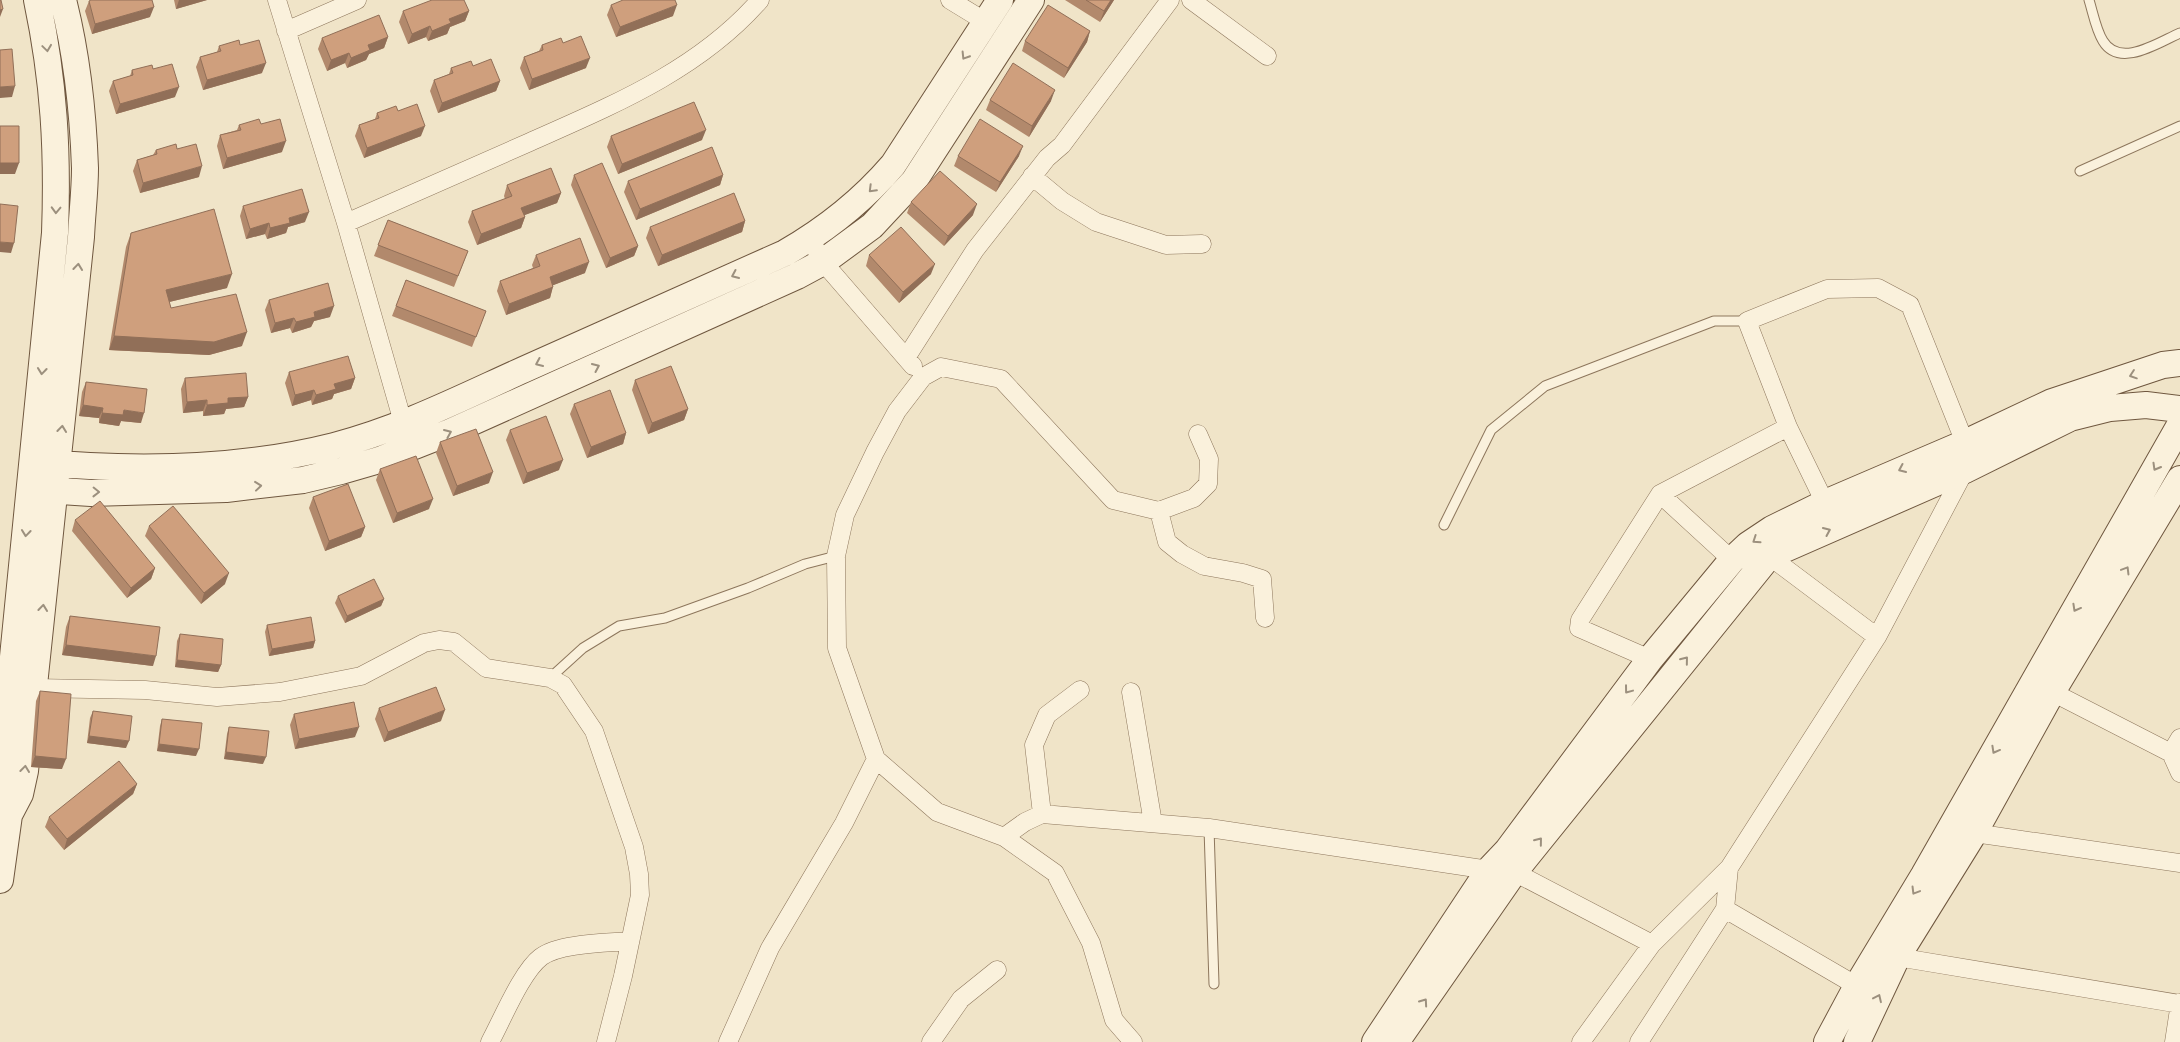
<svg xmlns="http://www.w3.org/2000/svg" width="2180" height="1042" viewBox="0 0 2180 1042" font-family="'Playfair Display',serif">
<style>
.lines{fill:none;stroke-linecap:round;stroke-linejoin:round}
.lane-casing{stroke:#8d765c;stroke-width:11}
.street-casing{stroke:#8d765c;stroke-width:19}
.secondary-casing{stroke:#6f573f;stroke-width:28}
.lane{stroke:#faf1dc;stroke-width:9}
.street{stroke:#faf1dc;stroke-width:18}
.secondary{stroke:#faf1dc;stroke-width:26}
.wall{fill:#b2896c}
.shaded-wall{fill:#916f58}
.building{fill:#cf9f7d;stroke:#916f58}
.oneway{stroke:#9c907e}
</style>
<rect width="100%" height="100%" fill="#f0e4c8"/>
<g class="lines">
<g class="lane-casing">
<path id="lane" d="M2089,0C2093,13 2096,30 2103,41C2120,69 2159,42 2180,33
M2080,171L2180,126
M1444,525L1491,430L1545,386L1714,321H1747
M550,678L583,648L619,626L665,618L748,588L805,564L836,556
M1209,828L1214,984"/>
</g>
<g class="street-casing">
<path id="street" d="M277,0L346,223L406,433
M950,0L986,22
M1191,0L1267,56
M286,31L357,0
M1032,176L1062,201L1096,222L1166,245L1202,244
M346,223C407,196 468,169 530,142C613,105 699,70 760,0
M810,239L823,262L913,366
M906,358L975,250L1047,158L1062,145L1170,0
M1660,494L1732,560
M1825,503L1788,427L1747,321L1827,289L1878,288L1910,305L1965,443
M1159,511L1194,498L1208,484L1209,459L1198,434
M1769,556L1877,637
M1650,659L1579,628L1580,620L1660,494L1788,427
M34,688L145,690L217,697L280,692L361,676L424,643L439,640L454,642L486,668L550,678L563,685L594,731L634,847L639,874L640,895L623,976L606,1042
M1131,692L1153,823
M2052,692L2171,753L2180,773
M2171,753L2180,738
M1042,814L1034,745L1047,715L1080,690
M1974,833L2180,863
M1004,837L1025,822L1042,814L1209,828L1489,870
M1514,872L1652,944
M1725,909L1857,986
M1897,957L2180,1004
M490,1042C502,1020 522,971 541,957C559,943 608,943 630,941
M728,1042L770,948L844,823L876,759
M931,1042L961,999L997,970
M1133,1042L1114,1020L1091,943L1055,873L1004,837L937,812L876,759L837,648L836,556L845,515L875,452L897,411L923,377L941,367L1001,379L1113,500L1159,511L1167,542L1182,554L1204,566L1243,573L1262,579L1265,618
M1581,1042L1652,944L1729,868
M1639,1042L1725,909L1729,868L1877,637L1965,470
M2174,1042L2180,1003"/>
</g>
<g class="secondary-casing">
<path id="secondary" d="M33,462C130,471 239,470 334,446C400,429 461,398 523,370C610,331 698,292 785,253C827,229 862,201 893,165L1000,0
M30,489L91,493L226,489L303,480L341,471L379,460L450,432L797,276L823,262L872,226L914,181L1031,0
M9,815L2,792V768L55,233C58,150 54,81 37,0
M0,880L9,815L20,794L25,771L81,237C82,214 85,191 85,168C83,111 77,55 63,0
M1375,1042L1489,870L1507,851L1650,659L1732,560L1748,545L1772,529L1825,503L1965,443L2052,402L2163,365L2180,363
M1396,1042L1514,872L1769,556L1965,470L2070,418L2110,408L2146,405L2180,409
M1827,1042L1857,986L1924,875L2180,425
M1857,1042L1897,957L1974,833L2052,692L2180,479"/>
</g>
<use href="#lane" class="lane"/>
<use href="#street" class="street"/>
<use href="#secondary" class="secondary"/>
</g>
<path class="wall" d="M174,0H207L176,9Z
M1065,0H1114L1100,22Z
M89,1L150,17L92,34L85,11Z
M611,5L673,16L616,37L607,15Z
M403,11H469L465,21L450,27L447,34L428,41L426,37L408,44L399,22Z
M1090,31L1087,42L1064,78L1022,51L1025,41Z
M388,37L384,48L369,54L366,60L347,68L345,63L327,71L318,49L322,38Z
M563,43L586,68L529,90L520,68L524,57L539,51L542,45Z
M219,46L262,73L203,90L196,67L200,57L217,52Z
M473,66L500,81L496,91L438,113L430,91L434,80L449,74L451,68Z
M153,69L175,97L116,114L109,91L113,81L130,76L132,70Z
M990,100L1051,101L1029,137L986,110Z
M398,111L421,136L364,158L355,136L359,125L375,119L377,113Z
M261,124L282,152L223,169L217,146L220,135L237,130L239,125Z
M611,136L702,140L618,174L607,147Z
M156,150L199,177L140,193L133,171L137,160L153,155Z
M958,156H1019L996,192L954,166Z
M574,175L638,246L634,256L606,268L571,185Z
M723,175L720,185L636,220L624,192L628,181Z
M507,185L561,193L557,203L524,215L525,217L521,228L477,245L468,222L472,211L505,199L504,196Z
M911,202L973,215L944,246L907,213Z
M243,206L305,222L288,227L286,233L267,239L265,234L246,239L240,216Z
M388,220L468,251L454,287L374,256Z
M745,221L742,232L658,266L646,238L650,227Z
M131,233L227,288L169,302L171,308L242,346L209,355L109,350L126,247Z
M536,255L585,273L553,285L550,298L506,315L497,291L500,281L533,268L532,265Z
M869,255L931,274L899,303L866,266Z
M406,280L486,311L472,347L392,316Z
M269,300L330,317L314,321L311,327L292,333L290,328L271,333L265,310Z
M289,372L355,378L351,389L334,394L332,399L312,405L311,400L292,406L285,383Z
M185,378L248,397L244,407L226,409L224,414L203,416V411L183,413L181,389Z
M635,380L688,409L684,420L648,434L632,390Z
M86,382L141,423L121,421L119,426L99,423V418L79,416L82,392Z
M574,404L626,433L623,444L587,458L570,414Z
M510,430L559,470L523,484L506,440Z
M440,442L489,483L453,496L436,453Z
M380,469L429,509L393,523L376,480Z
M313,497L365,527L361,537L325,551L309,508Z
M75,520L155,568L151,579L127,598L72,531Z
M149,526L225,584L201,604L145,536Z
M338,596L384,599L381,606L345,623L335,603Z
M70,616L153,666L62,655L66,627Z
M267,625L315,641L313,648L269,656L265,632Z
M180,634L221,665L218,672L175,667L177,641Z
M40,691L62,769L31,767L36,701Z
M379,708L441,721L384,742L375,719Z
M93,711L126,748L87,743L90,718Z
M294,714L355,737L295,749L290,725Z
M162,719L196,756L157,751L160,726Z
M229,727L263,764L224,759L227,734Z
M137,784L133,794L64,850L45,827L49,817Z"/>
<path class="shaded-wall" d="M179,0H207L176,9Z
M1111,0H1114L1100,22L1104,11Z
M677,5L673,16L616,37L620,27Z
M154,7L150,17L92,34L95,24Z
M3,9L0,17V10Z
M469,11L465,21L450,27L447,34L428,41L432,31L449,19Z
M430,26L426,37L408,44L412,34Z
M1090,31L1087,42L1064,78L1068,68Z
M388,37L384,48L369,54L366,60L347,68L351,58L368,45Z
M349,53L345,63L327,71L331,60Z
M590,58L586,68L529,90L532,79Z
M266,63L262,73L203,90L207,80Z
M500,81L496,91L438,113L442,103Z
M15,86L12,97L0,98V87Z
M179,87L175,97L116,114L120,104Z
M1055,90L1051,101L1029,137L1032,126Z
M425,126L421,136L364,158L367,148Z
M706,130L702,140L618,174L622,164Z
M286,141L282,152L223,169L227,158Z
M1023,146L1019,156L996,192L1000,182Z
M0,163H19L15,174H0Z
M202,166L199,177L140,193L143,183Z
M723,175L720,185L636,220L640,209Z
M561,193L557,203L517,218L521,208Z
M977,204L973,215L944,246L948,236Z
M309,212L305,222L288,227L286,233L267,239L270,228L289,218Z
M525,217L521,228L477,245L481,234Z
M745,221L742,232L658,266L662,255Z
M269,223L265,234L246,239L250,229Z
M0,242L14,243L11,253L0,252Z
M638,246L634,256L606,268L610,258Z
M589,262L585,273L546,288L550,277Z
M935,264L931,274L899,303L903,292Z
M232,274L227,288L161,304L166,290Z
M553,287L550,298L506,315L509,304Z
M334,306L330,317L314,321L311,327L292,333L296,322L314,312Z
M294,318L290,328L271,333L275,323Z
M247,332L242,346L209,355L109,350L114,336Z
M355,378L351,389L334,394L332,399L312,405L316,395L334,384Z
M314,390L311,400L292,406L295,395Z
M248,397L244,407L226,409L224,414L203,416L207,405L228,398Z
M207,400L203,411L183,413L187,402Z
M83,405L103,408L99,418L79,416Z
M688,409L684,420L648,434L652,423Z
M124,410L144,413L141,423L121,421L119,426L99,423L102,413Z
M626,433L623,444L587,458L591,447Z
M563,460L559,470L523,484L527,473Z
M493,472L489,483L453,496L457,486Z
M433,499L429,509L393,523L397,513Z
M365,527L361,537L325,551L329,541Z
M155,568L151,579L127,598L131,588Z
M229,573L225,584L201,604L204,593Z
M384,599L381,606L345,623L347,616Z
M315,641L313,648L269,656L272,649Z
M66,645L156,656L153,666L62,655Z
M177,660L221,665L218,672L175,667Z
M445,710L441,721L384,742L388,732Z
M359,727L355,737L295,749L299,739Z
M89,736L129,741L126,748L87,743Z
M159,744L199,749L196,756L157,751Z
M226,752L266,757L263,764L224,759Z
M35,756L66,759L62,769L31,767Z
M137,784L133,794L64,850L67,839Z"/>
<path class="building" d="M0,0H1L3,9L0,10Z
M91,0H152L154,7L95,24L89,1Z
M432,0H464L469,11L449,19L451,23L432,31L430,26L412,34L403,11Z
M623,0H675L677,5L620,27L611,5Z
M1086,0H1111L1104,11Z
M1048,5L1090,31L1068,68L1025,41Z
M379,15L388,37L368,45L370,50L351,58L349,53L331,60L322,38Z
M581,36L590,58L532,79L524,57L543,50L542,45L561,38L563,43Z
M239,40L240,45L259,40L266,63L207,80L200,57L221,51L219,46Z
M12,49L15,86L0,87V50Z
M491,59L500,81L442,103L434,80L453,73L451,68L471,61L473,66Z
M1013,63L1055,90L1032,126L990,100Z
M172,64L179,87L120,104L113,81L133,75L132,70L152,65L153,69Z
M694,102L706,130L622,164L611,136Z
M417,104L425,126L367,148L359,125L379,118L377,113L396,106L398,111Z
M259,119L261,124L280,119L286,141L227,158L220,135L241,130L239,125Z
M980,119L1023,146L1000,182L958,156Z
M0,126H19V163H0Z
M176,144L177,149L196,144L202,166L143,183L137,160L157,154L156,150Z
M712,147L723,175L640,209L628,181Z
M602,163L638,246L610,258L574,175Z
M551,168L561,193L521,208L525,217L481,234L472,211L512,196L507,185Z
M940,171L977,204L948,236L911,202Z
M302,189L309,212L289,218L290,223L270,228L269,223L250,229L243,206Z
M734,193L745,221L662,255L650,227Z
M0,204L18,206L14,243L0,242Z
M214,209L232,274L166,290L171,308L236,294L247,332L214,342L114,336L131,233Z
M388,220L468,251L458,276L378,245Z
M901,227L935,264L903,292L869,255Z
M580,238L589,262L550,277L553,287L509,304L500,281L540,266L536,255Z
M406,280L486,311L476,337L396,306Z
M328,283L334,306L314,312L315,317L296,322L294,318L275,323L269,300Z
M348,356L355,378L334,384L336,389L316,395L314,390L295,395L289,372Z
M671,366L688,409L652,423L635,380Z
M246,373L248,397L228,398V403L207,405V400L187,402L185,378Z
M86,382L147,389L144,413L124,410L123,415L102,413L103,408L83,405Z
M610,390L626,433L591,447L574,404Z
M546,416L563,460L527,473L510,430Z
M476,429L493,472L457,486L440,442Z
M416,456L433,499L397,513L380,469Z
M348,484L365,527L329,541L313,497Z
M100,501L155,568L131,588L75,520Z
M173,506L229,573L204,593L149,526Z
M374,579L384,599L347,616L338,596Z
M70,616L160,627L156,656L66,645Z
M311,617L315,641L272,649L267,625Z
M180,634L223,639L221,665L177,660Z
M436,687L445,710L388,732L379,708Z
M40,691L71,694L66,759L35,756Z
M354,702L359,727L299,739L294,714Z
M93,711L132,716L129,741L89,736Z
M162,719L202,723L199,749L159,744Z
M229,727L269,731L266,757L226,752Z
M119,761L137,784L67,839L49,817Z"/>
<defs><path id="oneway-chevron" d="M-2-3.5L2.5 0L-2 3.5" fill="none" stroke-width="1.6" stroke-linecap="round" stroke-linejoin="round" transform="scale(1.25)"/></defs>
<g class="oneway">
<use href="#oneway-chevron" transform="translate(47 48) rotate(82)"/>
<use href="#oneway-chevron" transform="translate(965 56) rotate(122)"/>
<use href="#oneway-chevron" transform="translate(872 189) rotate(135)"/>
<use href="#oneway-chevron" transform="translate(56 210) rotate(92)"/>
<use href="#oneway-chevron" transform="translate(78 267) rotate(-84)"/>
<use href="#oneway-chevron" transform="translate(735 275) rotate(156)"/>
<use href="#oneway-chevron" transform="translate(539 363) rotate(156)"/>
<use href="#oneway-chevron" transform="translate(596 367) rotate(-24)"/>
<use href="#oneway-chevron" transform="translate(42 371) rotate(96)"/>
<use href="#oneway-chevron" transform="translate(2133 375) rotate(161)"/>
<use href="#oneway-chevron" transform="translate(62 429) rotate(-84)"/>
<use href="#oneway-chevron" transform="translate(448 433) rotate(-23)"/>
<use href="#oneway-chevron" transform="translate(2156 467) rotate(120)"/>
<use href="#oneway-chevron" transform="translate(1902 469) rotate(156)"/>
<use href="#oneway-chevron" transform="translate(258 486) rotate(-6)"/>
<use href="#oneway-chevron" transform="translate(96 492) rotate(1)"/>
<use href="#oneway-chevron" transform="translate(1827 531) rotate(-24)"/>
<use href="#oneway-chevron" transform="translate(26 533) rotate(96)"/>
<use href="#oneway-chevron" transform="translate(1756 540) rotate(146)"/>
<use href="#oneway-chevron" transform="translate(2126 570) rotate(-59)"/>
<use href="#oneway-chevron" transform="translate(43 608) rotate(-84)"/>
<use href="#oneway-chevron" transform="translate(2076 608) rotate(119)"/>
<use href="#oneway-chevron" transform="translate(1685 660) rotate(-51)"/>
<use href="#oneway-chevron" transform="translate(1628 690) rotate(127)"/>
<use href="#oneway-chevron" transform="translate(1995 750) rotate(119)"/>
<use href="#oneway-chevron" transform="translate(25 769) rotate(-83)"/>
<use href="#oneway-chevron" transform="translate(1539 841) rotate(-51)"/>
<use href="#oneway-chevron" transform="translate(1915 891) rotate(121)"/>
<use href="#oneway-chevron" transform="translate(1878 998) rotate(-65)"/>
<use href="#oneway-chevron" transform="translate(1424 1002) rotate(-55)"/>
</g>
</svg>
